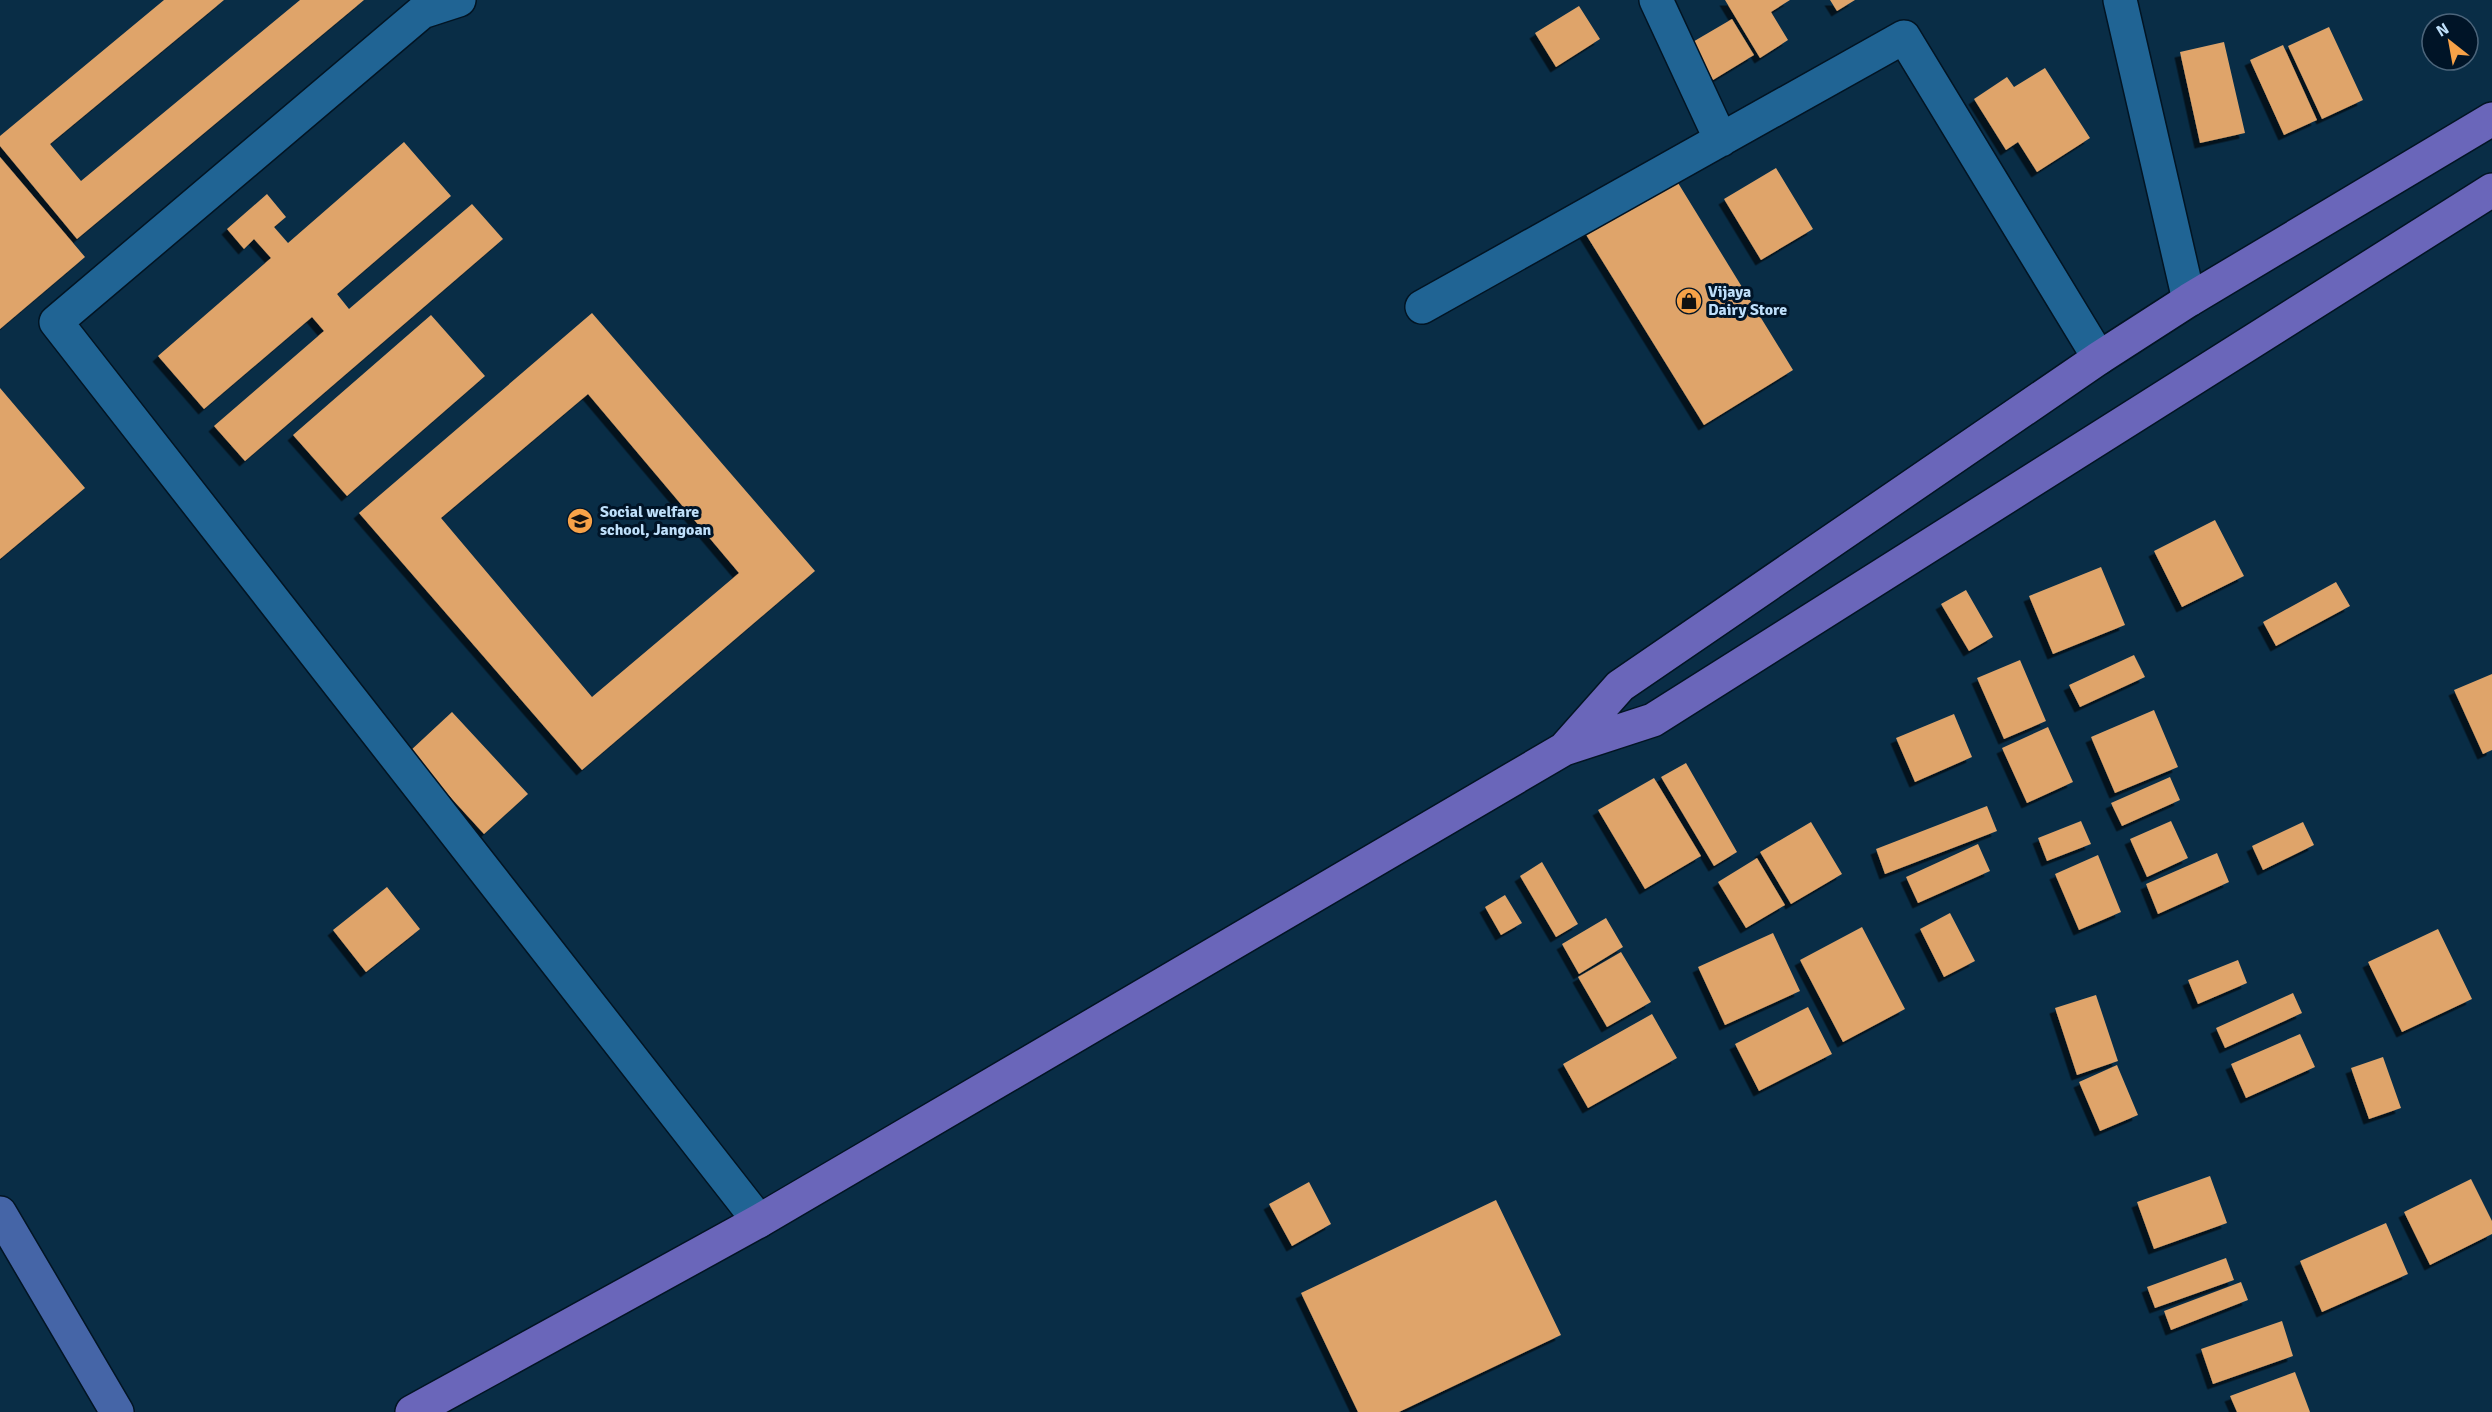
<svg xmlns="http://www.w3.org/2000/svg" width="2492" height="1412" viewBox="0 0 2492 1412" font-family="Signika,sans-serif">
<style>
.building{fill:#dfa46b;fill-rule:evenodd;filter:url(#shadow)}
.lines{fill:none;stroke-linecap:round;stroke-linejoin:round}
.street-casing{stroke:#021423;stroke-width:36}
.secondary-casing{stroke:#021423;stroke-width:36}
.primary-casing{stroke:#021423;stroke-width:36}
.street{stroke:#206494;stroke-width:33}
.secondary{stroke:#4565a7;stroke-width:33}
.primary{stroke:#6a66ba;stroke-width:33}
.labels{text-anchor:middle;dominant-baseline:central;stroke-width:6;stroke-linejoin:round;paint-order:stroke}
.poi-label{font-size:16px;font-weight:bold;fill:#bedffa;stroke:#001427;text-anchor:start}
</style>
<defs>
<filter id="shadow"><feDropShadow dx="-5.5" dy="5.5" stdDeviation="0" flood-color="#0009"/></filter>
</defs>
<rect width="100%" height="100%" fill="#092d46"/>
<path class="building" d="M164,0H224L50,144L81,181L300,0H364L77,239L0,146V136Z
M1725,0H1790L1771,12L1788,40L1760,58Z
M1830,0H1855L1837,11Z
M1579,6L1600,39L1556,67L1535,33Z
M1732,19L1754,55L1713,80L1691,43Z
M2329,27L2363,100L2322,119L2288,46Z
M2224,42L2245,133L2200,143L2180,52Z
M2283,45L2317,120L2284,135L2250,60Z
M2045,68L2090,138L2037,172L2018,142L2006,150L1974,99L2007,77L2014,87Z
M404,142L451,196L337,294L349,309L472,204L503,239L245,461L214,426L324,331L312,317L204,409L158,356L271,258L254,239L244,249L227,229L267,194L286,217L274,227L288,243Z
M0,157L85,257L0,329Z
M1776,168L1813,229L1761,260L1724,199Z
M1675,178L1793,370L1704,425L1585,233Z
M592,313L815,571L582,770L359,513ZM588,394L739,573L592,697L441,518Z
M431,315L485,376L347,496L293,435Z
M0,388L85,488L0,559Z
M2215,520L2244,576L2182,607L2154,551Z
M2101,567L2125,625L2053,654L2029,596Z
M2336,582L2350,606L2276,646L2263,622Z
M1966,590L1993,637L1969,651L1941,604Z
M2134,655L2145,677L2080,707L2069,685Z
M2020,660L2046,721L2004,739L1977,678Z
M2492,674V750L2483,754L2454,690Z
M2154,710L2178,767L2115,793L2091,737Z
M452,712L528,794L484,834L409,752Z
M1954,714L1972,757L1915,782L1896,738Z
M2048,727L2073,782L2027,803L2002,748Z
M1686,763L1737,852L1714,866L1661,777Z
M2170,777L2180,800L2122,826L2111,803Z
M1654,778L1701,856L1645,889L1598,810Z
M1987,806L1997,831L1885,874L1876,849Z
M2081,821L2091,844L2047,861L2038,838Z
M2171,821L2188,858L2147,877L2130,839Z
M1811,822L1842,874L1791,904L1760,852Z
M2303,822L2314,845L2263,870L2252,846Z
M1978,844L1990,871L1918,903L1906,877Z
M2217,853L2229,882L2158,914L2146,884Z
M2098,855L2121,912L2079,930L2055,874Z
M1757,858L1785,905L1746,928L1718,882Z
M1542,862L1578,924L1556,937L1520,876Z
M387,887L420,929L366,972L333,930Z
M1505,895L1522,923L1501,935L1485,907Z
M1950,913L1975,961L1944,977L1920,929Z
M1606,918L1623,947L1579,974L1562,944Z
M1862,927L1905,1009L1843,1042L1800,960Z
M2438,929L2472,999L2402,1032L2368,962Z
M1773,933L1800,991L1725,1025L1698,967Z
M1621,952L1651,1002L1607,1027L1578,977Z
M2238,960L2247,983L2198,1004L2188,980Z
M2293,993L2302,1013L2225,1048L2216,1028Z
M2096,995L2118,1061L2077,1075L2055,1008Z
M1808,1007L1832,1054L1759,1091L1735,1044Z
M1652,1014L1677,1058L1588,1108L1563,1064Z
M2300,1034L2315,1067L2246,1098L2231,1064Z
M2383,1057L2401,1108L2369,1119L2351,1068Z
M2117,1065L2138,1115L2100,1131L2079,1082Z
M2210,1176L2227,1223L2154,1249L2137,1202Z
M2471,1179L2492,1221V1234L2430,1265L2404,1212Z
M1309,1182L1331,1224L1292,1246L1269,1204Z
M1496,1200L1561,1335L1399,1412H1358L1301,1293Z
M2386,1223L2408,1274L2322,1312L2300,1261Z
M2226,1258L2234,1280L2155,1308L2147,1287Z
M2241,1282L2248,1300L2171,1330L2164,1311Z
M2282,1321L2293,1356L2213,1384L2201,1349Z
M2295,1372L2310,1412H2237L2230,1396Z"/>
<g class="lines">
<g class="street-casing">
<path id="street" d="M459,0L422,12L56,322L759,1221
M1656,0L1721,140
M2120,0L2189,300
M1422,307L1904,37L2099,358"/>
</g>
<g class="secondary-casing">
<path id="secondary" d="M0,1213L117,1412"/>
</g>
<g class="primary-casing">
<path id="primary" d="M1565,748L1620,686L2099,358L2189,300L2492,119
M412,1412L759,1221L1564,749L1653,720L2492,190"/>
</g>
<use href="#street" class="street"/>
<use href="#secondary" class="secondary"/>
<use href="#primary" class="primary"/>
</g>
<defs>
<g id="shop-disc" transform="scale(1.35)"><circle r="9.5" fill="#f7a248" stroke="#001427"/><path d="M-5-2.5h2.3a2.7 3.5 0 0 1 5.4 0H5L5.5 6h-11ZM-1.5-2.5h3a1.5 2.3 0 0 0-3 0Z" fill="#111"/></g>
<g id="school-disc" transform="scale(1.35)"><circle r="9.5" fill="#f7a248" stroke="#001427"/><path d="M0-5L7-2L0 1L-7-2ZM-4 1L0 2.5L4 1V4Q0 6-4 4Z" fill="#111"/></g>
</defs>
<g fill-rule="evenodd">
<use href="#shop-disc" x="1689" y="301"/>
<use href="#school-disc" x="580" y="521"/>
</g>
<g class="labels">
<g class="poi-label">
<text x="1708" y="292">Vijaya<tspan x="1708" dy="18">Dairy Store</tspan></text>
<text x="600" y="512">Social welfare<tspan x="600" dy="18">school, Jangoan</tspan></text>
</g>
</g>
<g transform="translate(2450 42) rotate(329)"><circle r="28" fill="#001427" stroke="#4c657b" stroke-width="1.5"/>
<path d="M0-4.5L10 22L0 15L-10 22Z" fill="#f7a248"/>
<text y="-9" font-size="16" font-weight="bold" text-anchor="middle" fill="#bedffa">N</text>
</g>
</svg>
